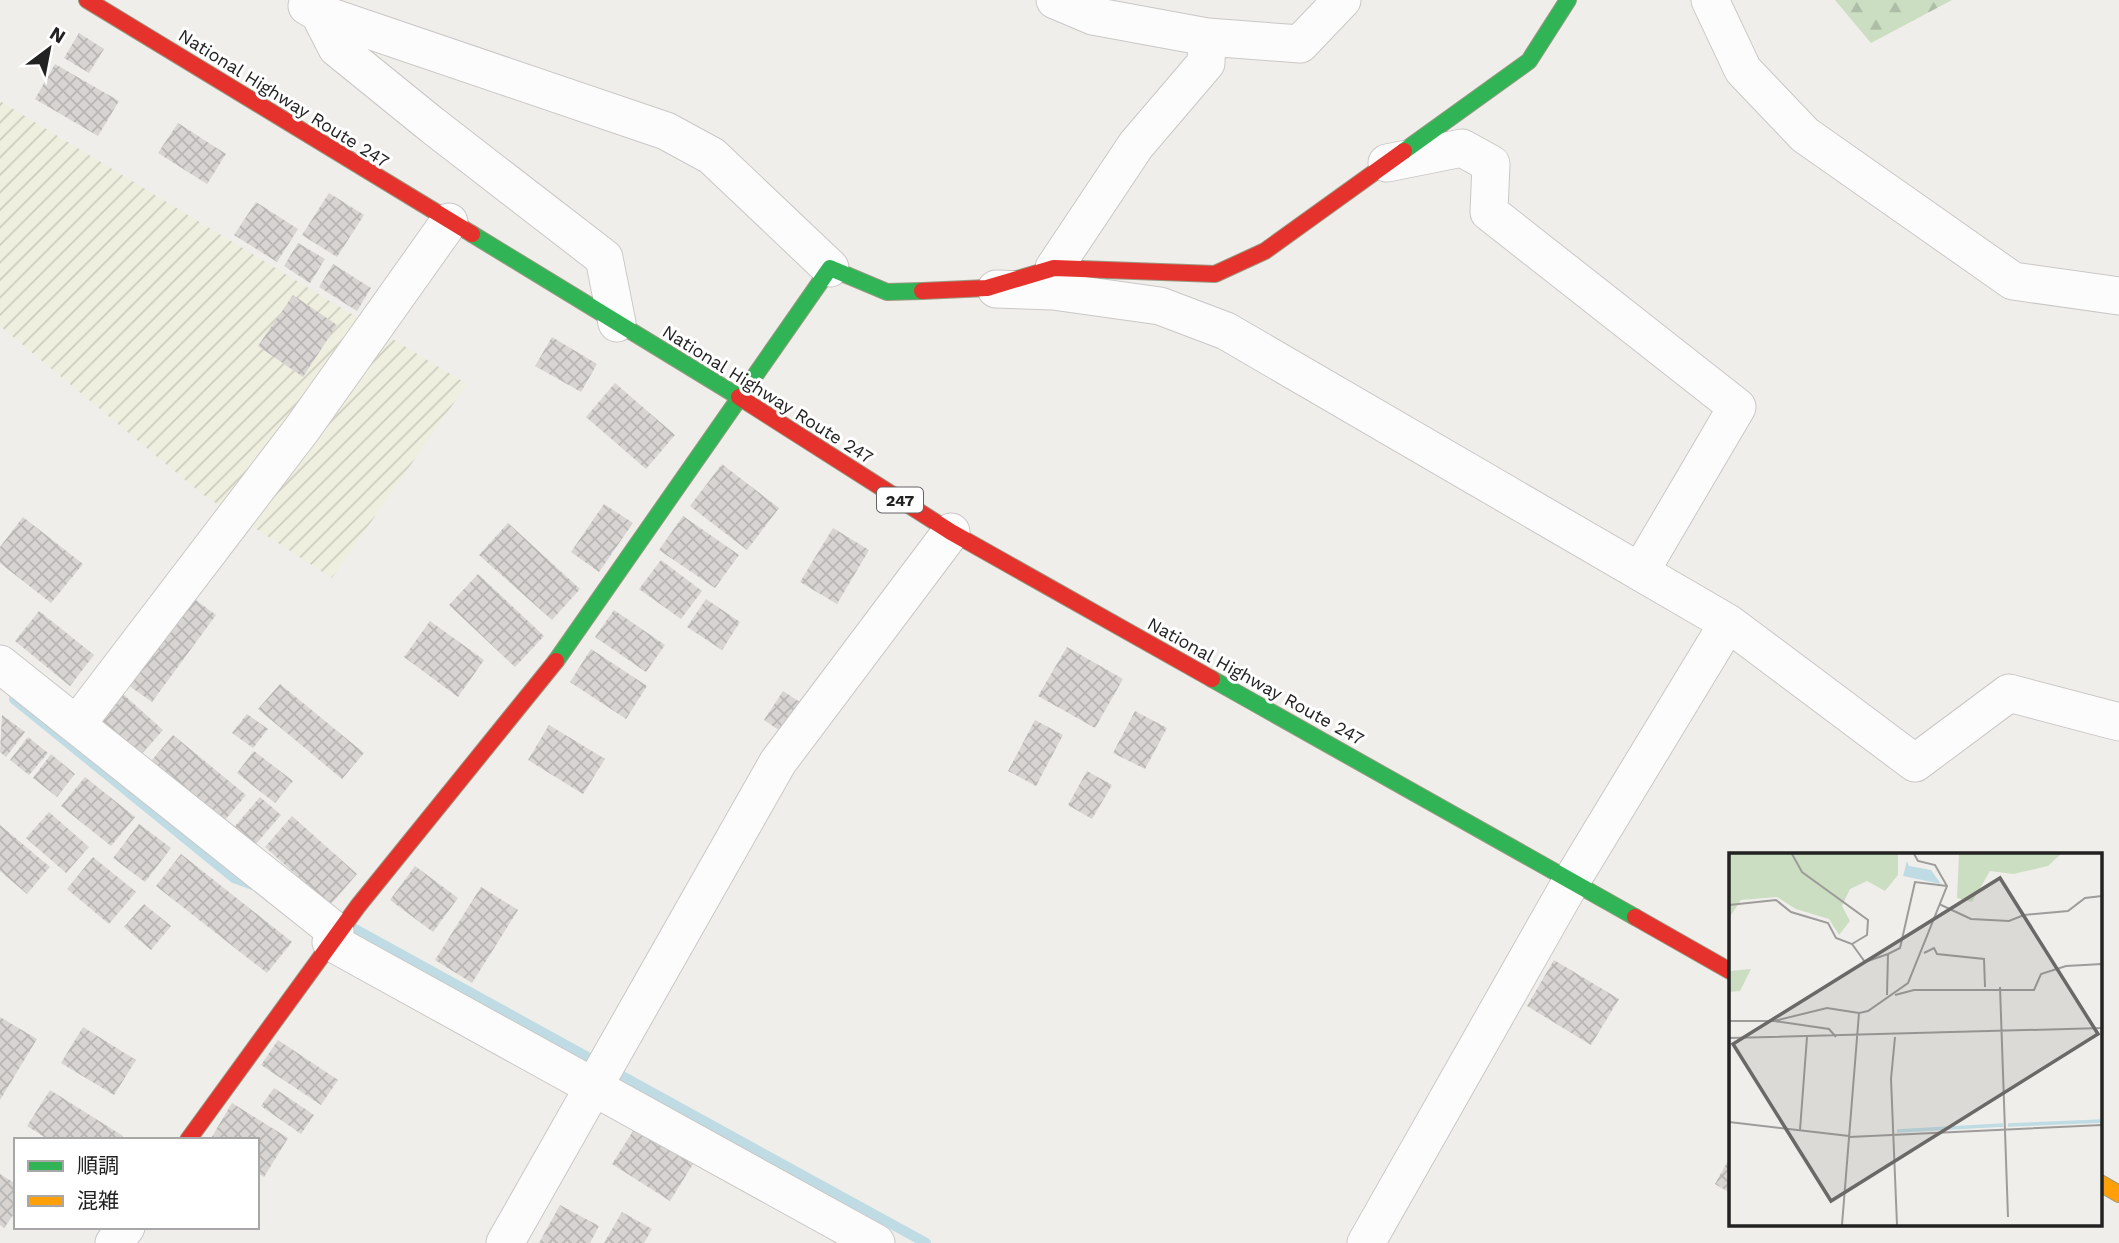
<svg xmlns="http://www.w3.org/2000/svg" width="2119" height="1243" viewBox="0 0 2119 1243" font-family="'Work Sans','Noto Sans JP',sans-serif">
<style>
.farmland{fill:url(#farmland-furrows)}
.forest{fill:url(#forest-firs)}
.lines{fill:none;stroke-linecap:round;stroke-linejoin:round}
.stream{stroke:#bfdbe3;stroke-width:10}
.building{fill:url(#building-cross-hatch)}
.street-casing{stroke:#c9c8c7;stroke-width:39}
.fast-casing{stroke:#999a82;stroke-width:18}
.slow-casing{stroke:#999a82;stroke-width:18}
.jam-casing{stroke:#999a82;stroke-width:18}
.street{stroke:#fdfcfc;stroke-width:37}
.fast{stroke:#30b455;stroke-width:16}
.slow{stroke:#ff9f0a;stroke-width:16}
.jam{stroke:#e5322d;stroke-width:16}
.labels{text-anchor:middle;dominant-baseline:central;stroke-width:6;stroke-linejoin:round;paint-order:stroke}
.shield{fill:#fff;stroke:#646464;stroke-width:2}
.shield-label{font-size:16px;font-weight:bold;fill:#222}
.street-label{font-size:18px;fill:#222;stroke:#fff}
.inset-river{fill:none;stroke:#bfdbe3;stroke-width:3.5}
.inset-road{fill:none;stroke:#9e9c9b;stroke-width:2}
.view{fill:#6a6968;fill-opacity:0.15;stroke:#6a6968;stroke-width:3.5}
.inset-edge{fill:none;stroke:#222;stroke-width:3.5}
</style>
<defs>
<pattern id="farmland-furrows" width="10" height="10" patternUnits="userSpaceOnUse" patternTransform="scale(1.75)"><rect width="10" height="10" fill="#efefdf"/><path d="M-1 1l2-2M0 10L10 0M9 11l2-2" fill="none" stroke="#cdcdbf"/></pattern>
<pattern id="forest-firs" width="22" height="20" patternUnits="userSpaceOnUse" patternTransform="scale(1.75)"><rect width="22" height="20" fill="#cbdec1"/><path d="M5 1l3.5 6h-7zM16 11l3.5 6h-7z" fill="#aebea6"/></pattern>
<pattern id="building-cross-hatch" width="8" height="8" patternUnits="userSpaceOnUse" patternTransform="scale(1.75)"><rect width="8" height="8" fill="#d7d4d2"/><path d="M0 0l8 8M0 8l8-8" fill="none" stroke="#b8b6b4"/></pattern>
</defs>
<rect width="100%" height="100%" fill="#f0eeeb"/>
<path class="farmland" d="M0,101L467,384L332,578L202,494L0,326Z"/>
<path class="forest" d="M1835,0H1952L1871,43Z"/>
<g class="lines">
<path class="stream" d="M14,699L234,878L253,885
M353,928L926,1243"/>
</g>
<path class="building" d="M79,33L104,49L89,73L64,58Z
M55,64L119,101L98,136L35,99Z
M178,123L226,154L207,184L158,153Z
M329,193L364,215L337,257L302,235Z
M256,202L298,229L277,262L234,235Z
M298,243L325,259L310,283L284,266Z
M333,264L371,288L357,311L319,287Z
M293,295L337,325L303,377L258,346Z
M552,337L597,364L581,392L535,366Z
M615,383L675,435L646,469L586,417Z
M722,464L779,508L747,550L690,506Z
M604,504L633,523L599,572L571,552Z
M683,516L739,555L715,588L659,550Z
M23,517L83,564L51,603L0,563V547Z
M508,523L580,589L552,620L479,555Z
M833,528L869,550L837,604L800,582Z
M661,560L702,591L681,619L639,589Z
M478,574L544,636L515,667L449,605Z
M193,598L216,615L152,702L128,685Z
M706,599L740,622L722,650L687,627Z
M614,610L665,645L646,672L595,637Z
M39,611L94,655L70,686L15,641Z
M430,621L484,660L458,697L404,657Z
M1067,647L1123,679L1095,728L1038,696Z
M591,649L647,686L626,719L570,682Z
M280,684L364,753L342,779L258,709Z
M783,691L809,708L789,737L764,720Z
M123,694L163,730L138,758L98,723Z
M1135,711L1167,728L1145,769L1113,753Z
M247,714L268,729L253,748L232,733Z
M2,715L25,732L6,757L0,752Z
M1035,720L1063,735L1036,786L1008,771Z
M549,725L605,759L583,794L528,760Z
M173,735L246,795L220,826L147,766Z
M28,737L48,753L29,775L10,760Z
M254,751L293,781L275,803L237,773Z
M51,754L75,774L57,797L33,778Z
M1087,771L1112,785L1092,819L1068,805Z
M85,777L135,817L111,846L61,806Z
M260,797L281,815L249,852L229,833Z
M49,812L89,847L66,873L26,838Z
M292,816L357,874L330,905L265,847Z
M139,824L171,848L145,882L113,858Z
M0,825L50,867L27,894L0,871Z
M181,854L292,942L267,973L156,886Z
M93,857L136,892L109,924L67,889Z
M415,866L458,898L433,932L390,900Z
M481,887L518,910L472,983L435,960Z
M144,904L171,926L151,950L124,927Z
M1554,960L1619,999L1591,1045L1527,1006Z
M0,1017L37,1039L0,1100Z
M83,1027L136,1060L114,1095L61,1063Z
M278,1040L338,1080L321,1105L261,1065Z
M274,1088L314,1115L301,1134L261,1106Z
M50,1090L123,1136L120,1140H49L27,1126Z
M232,1103L288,1138L264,1177L257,1173V1140H210Z
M635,1128L693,1164L670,1201L612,1164Z
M1730,1157V1193L1715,1184Z
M0,1174L16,1184V1211L4,1228L0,1225Z
M560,1205L599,1226L590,1243H539Z
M622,1212L652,1229L644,1243H604Z"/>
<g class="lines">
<g class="street-casing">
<path id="street" d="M1710,0L1743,70L1805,135L2013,281L2119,296
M307,6L319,13L337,48L432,125L604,258L617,323
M319,13L666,131L712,156L830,268
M1207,37L1300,44L1342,0
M1387,163L1462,148L1491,164L1489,212L1737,407L1640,572
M1054,268L1136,145L1206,63L1207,37L1093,16L1055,0
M996,289L1053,291L1160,306L1226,331L1728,623L1915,763L2009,693L2119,722
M0,664L335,931
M77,724L302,429L449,222
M331,942L876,1243
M114,1243L126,1227
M505,1243L778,762L951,532
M1366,1243L1572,880L1728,623"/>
</g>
<g class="fast-casing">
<path id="fast" d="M1404,151L1529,61L1568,0
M472,234L739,397
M556,661L830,268L887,292L922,291
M1212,679L1635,917"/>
</g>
<g class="slow-casing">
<path id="slow" d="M2100,1183L2119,1194"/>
</g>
<g class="jam-casing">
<path id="jam" d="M87,0L472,234
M922,291L987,288L1054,268L1215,274L1265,251L1404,151
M739,397L951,532L1212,679
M1635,917L1730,971
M188,1140L358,906L556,661"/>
</g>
<use href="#street" class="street"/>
<use href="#fast" class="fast"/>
<use href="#slow" class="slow"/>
<use href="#jam" class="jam"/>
</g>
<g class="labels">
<rect class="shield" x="877" y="487.5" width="46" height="25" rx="5"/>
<g class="shield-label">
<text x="900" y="500">247</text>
</g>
<g class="street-label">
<text transform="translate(284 98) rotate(32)">National Highway Route 247</text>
<text transform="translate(768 394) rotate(32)">National Highway Route 247</text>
<text transform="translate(1256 681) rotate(29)">National Highway Route 247</text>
</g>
</g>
<g transform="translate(1729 853)">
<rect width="373" height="373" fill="#f0eeeb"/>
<path d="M0,1H169V22L156,38L138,28L121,36L113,53L121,68L110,82L100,66L67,56L48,44L12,47L0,65ZM230,1H332L319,13L284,21L261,18L243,49L228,45ZM22,116L11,138L0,139V118Z" fill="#cbdec1"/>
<path d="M178,8L180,13L202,17L212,31L174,23Z" fill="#bfdbe3"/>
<path class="inset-river" d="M279,272L373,268M168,278L274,272"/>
<path class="inset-road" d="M63,1L73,19L139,67L138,82L123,91M210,51L242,66L280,68L295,62L339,58L356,45L373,43M0,52L47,47L62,59L99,70L107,85L123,91L136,109L159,101L158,142M195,100L205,95L208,101L255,106L256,134M159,101L171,95L186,29L218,33M271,134L279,364M166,142L185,137H305L312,121L337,113L373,111M0,168H45L100,176L107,184M45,168L98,155L130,160M166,184L162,226L168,372M0,185L373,175M0,269L120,283M71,277L78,184M120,284L373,272M113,372L130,160L139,158L179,130L218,33L206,12L189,8L185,1"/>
<path class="view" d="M271,25L369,181L102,348L4,191Z"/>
<rect width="373" height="373" class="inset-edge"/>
</g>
<rect x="14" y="1138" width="245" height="91" fill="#ffffff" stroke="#a7a7a7" stroke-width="2"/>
<rect x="28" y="1161" width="35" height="10" fill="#30b455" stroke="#a7a7a7" stroke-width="2"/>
<text x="77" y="1173" font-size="21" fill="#222222">順調</text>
<rect x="28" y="1196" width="35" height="10" fill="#ff9f0a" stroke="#a7a7a7" stroke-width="2"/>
<text x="77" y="1208" font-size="21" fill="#222222">混雑</text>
<g transform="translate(49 49) rotate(32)" stroke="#ffffff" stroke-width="5" paint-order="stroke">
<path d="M0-5L12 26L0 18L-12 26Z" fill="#222222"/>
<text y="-10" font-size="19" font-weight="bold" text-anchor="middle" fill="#222222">N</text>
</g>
</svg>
